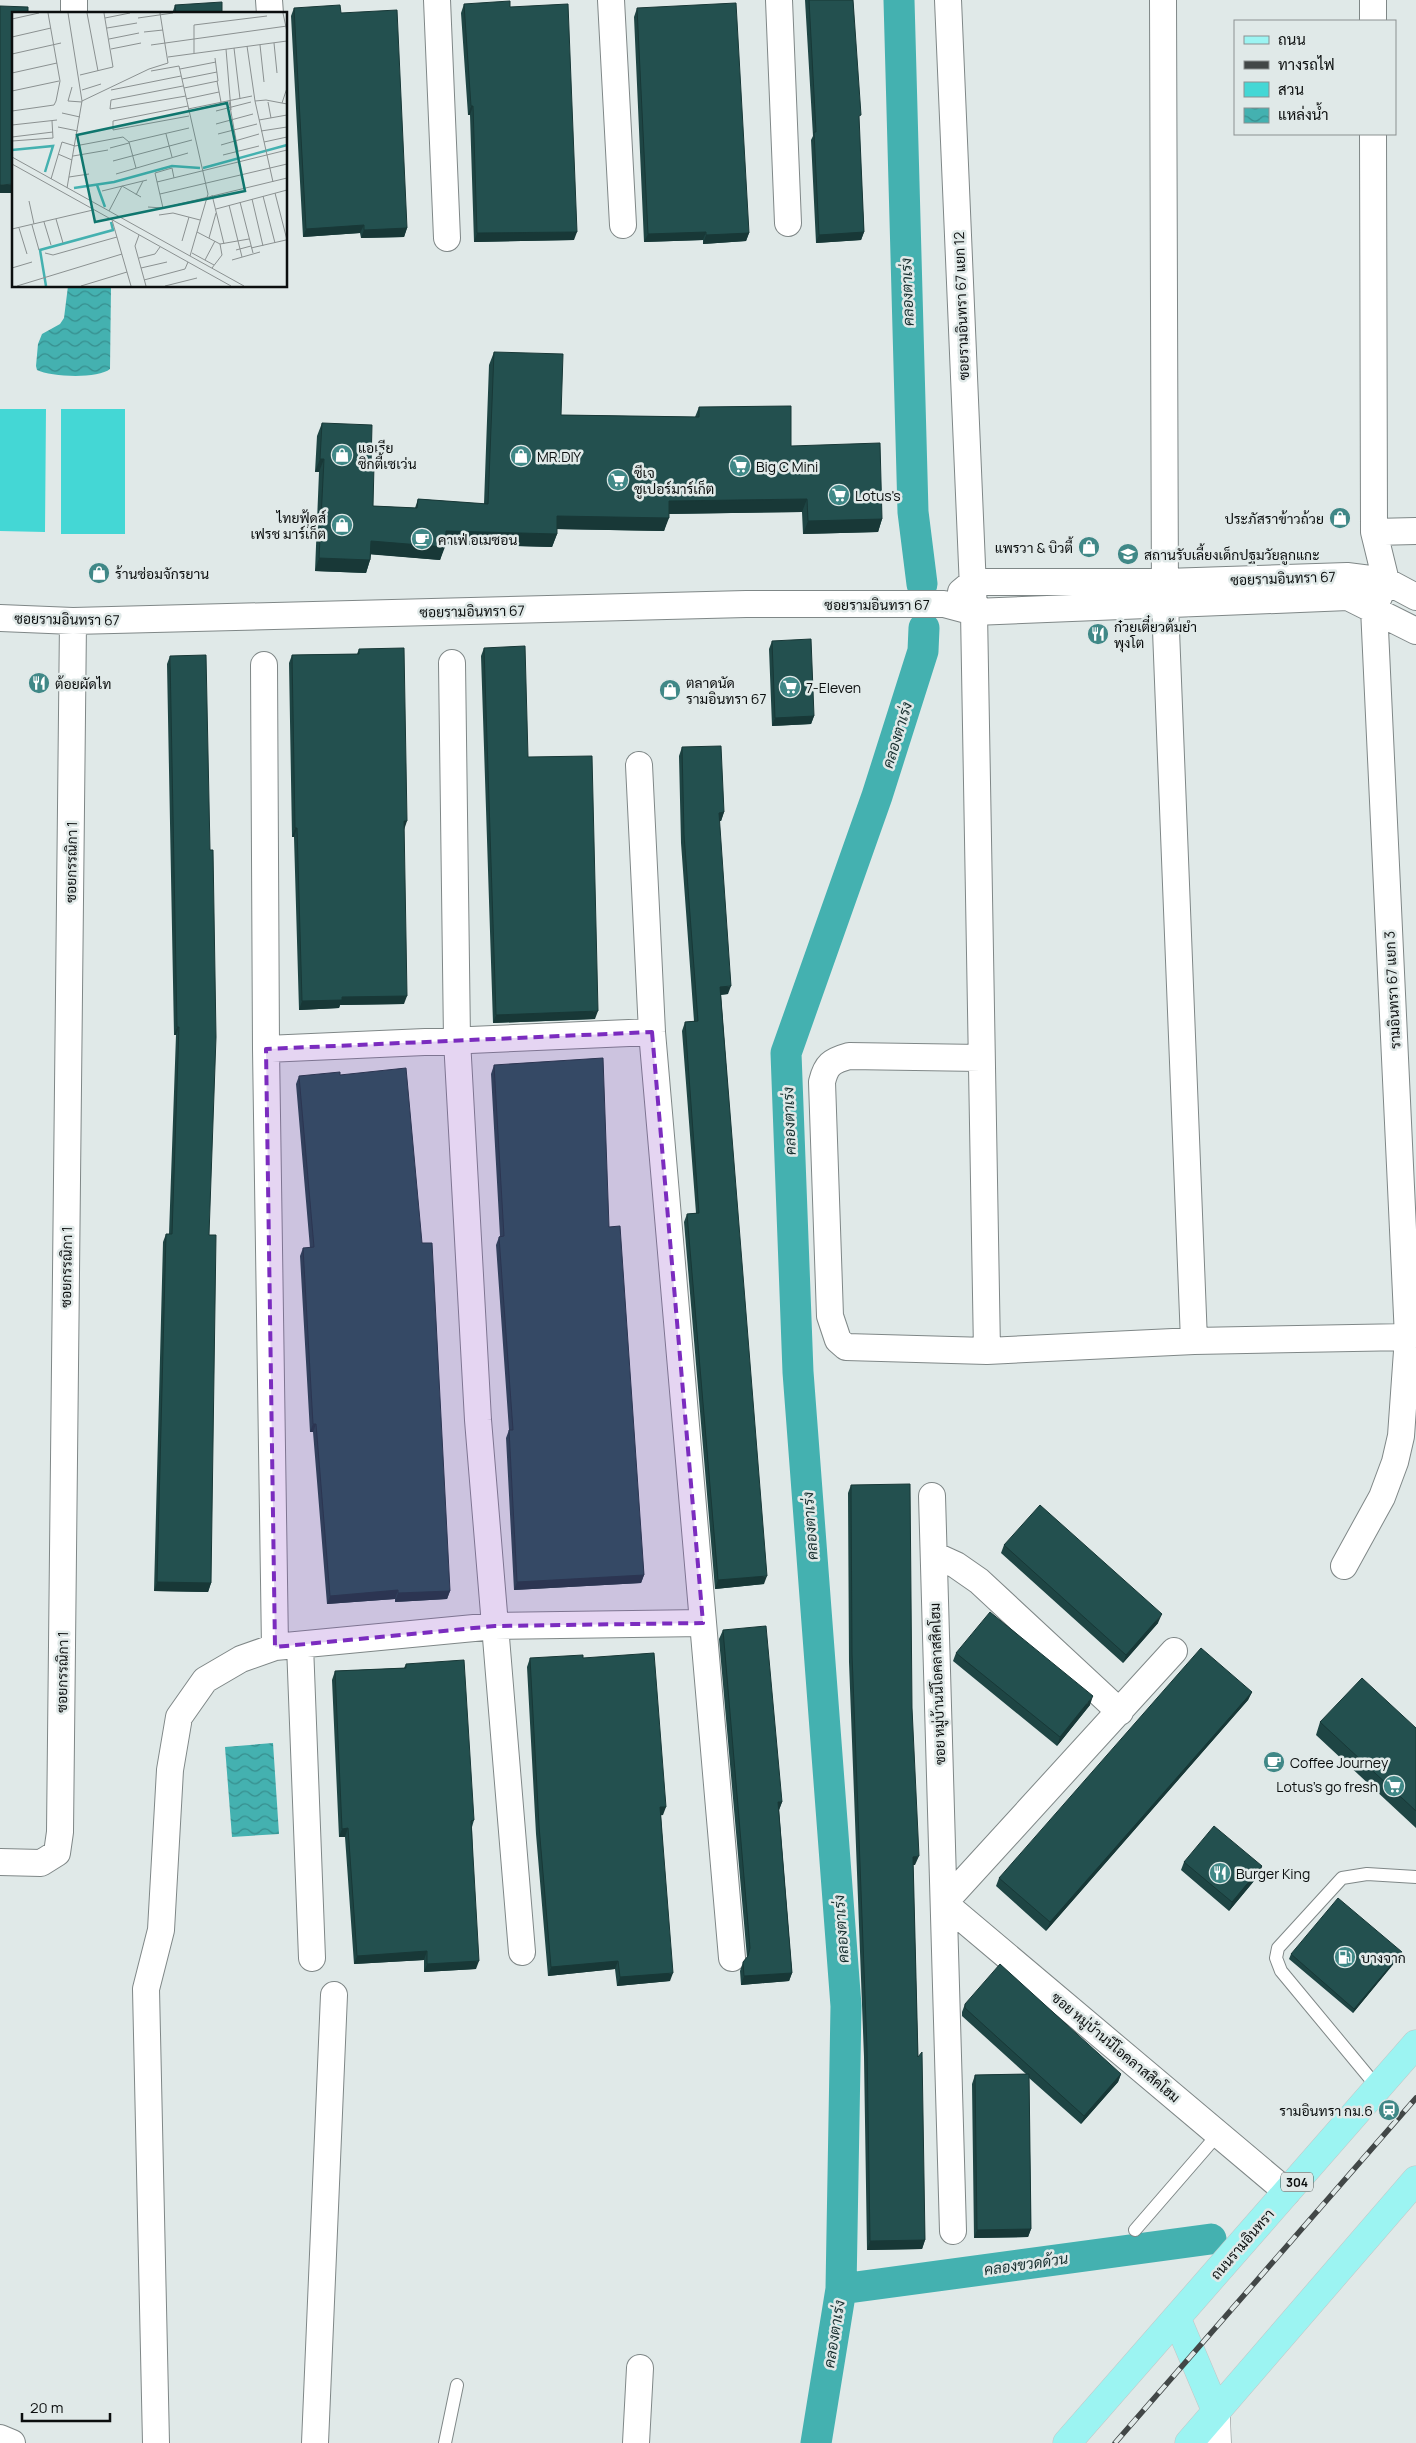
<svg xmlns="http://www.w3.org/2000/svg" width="1416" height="2443" viewBox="0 0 1416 2443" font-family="Manrope,Sarabun,sans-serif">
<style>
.green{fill:#44d7d5}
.water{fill:url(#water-waves)}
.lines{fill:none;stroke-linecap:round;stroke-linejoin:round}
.canal{stroke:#44b1b0;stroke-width:31}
.lane-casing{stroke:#7f8787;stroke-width:14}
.street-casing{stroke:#7f8787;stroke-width:28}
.secondary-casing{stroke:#7f8787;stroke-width:29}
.primary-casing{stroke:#c4c5c5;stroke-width:29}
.lane{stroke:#fff;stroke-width:12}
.street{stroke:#fff;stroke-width:26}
.secondary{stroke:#fff;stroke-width:28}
.primary{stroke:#9cf4f2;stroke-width:28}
.rail-casing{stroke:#424747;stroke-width:5.5}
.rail{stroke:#e0e9e8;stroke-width:4;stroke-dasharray:11;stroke-linecap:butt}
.wall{fill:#1e4544}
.shaded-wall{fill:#183837}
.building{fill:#23504f;stroke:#183837}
.marked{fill:#7b2cbf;fill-opacity:0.2;stroke:#7b2cbf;stroke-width:4;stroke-dasharray:10 6;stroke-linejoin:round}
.labels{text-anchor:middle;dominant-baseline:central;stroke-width:5;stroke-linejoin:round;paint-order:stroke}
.shield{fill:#e0e9e8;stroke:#4b504f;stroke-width:1}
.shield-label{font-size:12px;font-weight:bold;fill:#0b0e0e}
.street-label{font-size:14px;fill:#0b0e0e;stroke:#e0e9e8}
.poi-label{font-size:14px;fill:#0b0e0e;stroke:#e0e9e8;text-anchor:start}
.water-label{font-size:15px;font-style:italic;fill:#193131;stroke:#e0e9e8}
.inset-river{fill:none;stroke:#44b1b0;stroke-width:2.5}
.inset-road{fill:none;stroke:#8b9191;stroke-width:1}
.view{fill:#0f766e;fill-opacity:0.15;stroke:#0f766e;stroke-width:2.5}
.inset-edge{fill:none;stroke:#0b0e0e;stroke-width:2.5}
</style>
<defs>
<pattern id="water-waves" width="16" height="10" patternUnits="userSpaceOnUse" patternTransform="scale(1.25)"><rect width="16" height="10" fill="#44b1b0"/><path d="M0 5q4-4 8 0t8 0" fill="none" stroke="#378e8e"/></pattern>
</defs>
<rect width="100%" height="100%" fill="#e0e9e8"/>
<path class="green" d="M0,409H46L45,532L0,531Z
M61,409H125V534H61Z"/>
<path class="water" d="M68,286H111L110,369C98,379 51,377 37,370L36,366L38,344L42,334L60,324L64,318Z
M273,1743L279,1834L232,1837L225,1747Z"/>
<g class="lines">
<path class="canal" d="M899,0L913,512L922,584
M841,2289L1211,2239
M816,2443L841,2289L846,2006L798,1372L786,1053L877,796L923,651L924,628"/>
<g class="lane-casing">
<path id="lane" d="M1378,2088L1281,1971L1276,1958L1278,1948L1342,1878L1367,1874L1416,1877
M1135,2230L1219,2133
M445,2443L457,2385"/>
</g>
<g class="street-casing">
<path id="street" d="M74,0V14
M269,0L270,14
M437,0L447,238
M611,0L623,225
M779,0L788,223
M948,0L974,612L987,1351
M1163,0L1165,605L1194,1341
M1373,0V21
M1373,134L1374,532L1386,581
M1374,532L1416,531
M961,592L973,582H1166L1347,576L1386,581L1416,597
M0,618L73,621L746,604H944L974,612L1348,597L1416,631
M452,663L457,1040L478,1420L522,1952
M639,765L652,1032L732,1958
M266,1049L652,1032
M981,1058L849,1056C831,1061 826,1065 822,1082L830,1316L838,1340L846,1347L987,1351L1194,1341L1408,1337
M932,1496L953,2231
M934,1555L956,1565L979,1581L1120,1712
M1344,1566L1382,1497L1395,1462L1401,1436L1408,1337L1374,608L1386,581
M300,1645L312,1958
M275,1647L495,1626L703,1623
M1174,1651L944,1903L1287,2192
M0,1862L41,1863L57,1853L60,1832L73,621
M0,2438L12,2443
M156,2443L146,1989L161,1930L170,1770L179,1717L205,1680L241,1659L275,1647L266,1049L264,665
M315,2443L334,1995
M636,2443L640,2368"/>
</g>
<g class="secondary-casing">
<path id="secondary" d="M1216,2411L1217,2443"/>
</g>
<g class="primary-casing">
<path id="primary" d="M1177,2319L1216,2411
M1067,2443L1416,2044
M1189,2443L1416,2180"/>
</g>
<use href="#lane" class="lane"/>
<use href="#street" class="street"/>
<use href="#secondary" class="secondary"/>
<use href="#primary" class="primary"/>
<g class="rail-casing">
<path id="rail" d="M1115,2443L1416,2098"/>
</g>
<use href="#rail" class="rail"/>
</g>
<path class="wall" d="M805,0H853L864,232L861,240L816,243L811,140L813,136Z
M464,4L510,7L574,240L474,242L470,115H468L461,13Z
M175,5L222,14H172Z
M294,8L341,13L407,228L404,237L361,238L360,233L303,237L291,16Z
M637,8L749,233L746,241L703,244V240L644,242L634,17Z
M494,352L561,415L695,417L699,407L791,446L882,519L878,532L803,534L802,512L669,514L664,531L557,529V534L552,547L445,544L440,560L371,554L370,560L366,573L315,571L319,472H315L317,436L322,423L371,465L373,506L415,508L418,499L484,504L489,365Z
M772,641L814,716L811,724L772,726L769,649Z
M484,648L528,757L595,1019L493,1023L481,656Z
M359,649L404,830V1004L340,1005L339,1008L299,1010L294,837H292L289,663L292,655L357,654Z
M170,656L209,1235L211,1583L208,1592L154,1591L163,1242L166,1234H169L176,1035H174L167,664Z
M682,747L724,812L721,821H719L728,994L721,995L764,1584L715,1589L684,1222L687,1214L696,1213L682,1031L685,1022L694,1021L681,843L679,756Z
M494,1065L609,1227L644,1575L641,1583L514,1590L506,1438L509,1430L496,1245L499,1237L500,1236L491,1074Z
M299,1076L450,1591L447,1599L395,1602V1599L327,1604L313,1432H310L300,1256L303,1248H310L296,1084Z
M851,1485L912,1708L915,1865H913L918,2057L925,2240L922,2249L867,2250L864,2057L849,1662L848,1493Z
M1004,1545L1158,1623L1123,1663L1001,1553Z
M723,1630L782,1802L779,1810L792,1973L789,1981L741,1985L740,1971L743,1962L747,1958V1957L719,1639Z
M956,1653L1090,1705L1057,1746L953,1661Z
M530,1658H583L663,1815H661L670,1981L617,1986L615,1969L548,1976L536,1834L527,1667Z
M406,1664L474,1820L472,1827L476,1969L424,1972V1960L354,1964L345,1837H339L332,1680L335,1671L404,1668Z
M1252,1692L1248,1700L1046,1931L996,1886L999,1878Z
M1320,1722L1416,1728V1828L1316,1735Z
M1184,1862L1262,1866L1259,1875L1229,1911L1181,1870Z
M1291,1954L1400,1956L1353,2013L1289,1959Z
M965,2004L1121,2074L1118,2082L1081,2124L1029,2078L1031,2229L1028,2237L974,2238L972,2084L975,2075L1026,2074L962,2016V2012Z"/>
<path class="shaded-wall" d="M471,106H473L470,115H468Z
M14,184V193H0V185Z
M364,225L360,233L303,237L306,229Z
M407,228L404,237L361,238L364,230Z
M577,232L574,240L474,242L477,233Z
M706,232L703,240L644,242L648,234Z
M864,232L861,240L816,243L819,235Z
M749,233L746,241L703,244L706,235Z
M320,459H324L319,472H315Z
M807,499L802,512L664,514L669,501Z
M557,516L669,518L664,531L553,529Z
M882,519L878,532L803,534L808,521Z
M446,531L557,534L552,547L442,544Z
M371,541L445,547L440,560L366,554Z
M319,558L370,560L366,573L315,571Z
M814,716L811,724L772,726L775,718Z
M724,812L721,821H716L719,813Z
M404,821H407L404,830Z
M295,828H297L294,837H292Z
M731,986L728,994L717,995L720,987Z
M407,996L404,1004L340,1005L339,1008L299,1010L302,1001L342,997Z
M598,1011L595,1019L493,1023L496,1015Z
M177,1027H179L176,1035H174Z
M313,1424H316L313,1432H310Z
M644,1575L641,1583L514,1590L517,1582Z
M767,1576L764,1584L715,1589L718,1580Z
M157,1582L211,1583L208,1592L154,1591Z
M398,1590L395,1599L327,1604L330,1596Z
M450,1591L447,1599L395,1602L398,1593Z
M1162,1614L1158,1623L1123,1663L1126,1655Z
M1252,1692L1248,1700L1046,1931L1050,1922Z
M1093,1696L1090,1705L1057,1746L1060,1737Z
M778,1802H782L779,1810Z
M660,1807H666L663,1815L657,1816Z
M348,1828L345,1837H339L342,1829Z
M919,1856L915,1865H910L913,1857Z
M1262,1866L1259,1875L1229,1911L1232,1902Z
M427,1951L424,1960L354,1964L357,1956Z
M1402,1952L1400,1956L1353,2013L1354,2009Z
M479,1961L476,1969L424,1972L427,1964Z
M618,1961L615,1969L548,1976L551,1967Z
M673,1973L670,1981L617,1986L620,1977Z
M792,1973L789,1981L741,1985L744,1976Z
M1121,2074L1118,2082L1081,2124L1084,2116Z
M1031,2229L1028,2237L974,2238L977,2230Z
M925,2240L922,2249L867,2250L870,2241Z"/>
<path class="building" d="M809,0H853L861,115L859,116L864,232L819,235L814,132H816Z
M510,1V7L568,4L577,232L477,233L473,106H471L464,4Z
M222,2V14H176L175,5Z
M736,3L749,233L706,235V232L648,234L637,8Z
M340,5L341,13L397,10L407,228L364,230V225L306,229L294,8Z
M0,6L28,7V14H14V184L0,185Z
M494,352L563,354L561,415L699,417V407L791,406V446L880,443L882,519L808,521L807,499L669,501V518L557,516V534L446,531L445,547L371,541L370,560L319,558L324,459H320L322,423L372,425L371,465H374L373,506L417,508L418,499L488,504Z
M811,639L814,716L775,718L772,641Z
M525,646L528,757L592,756L598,1011L496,1015L484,648Z
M404,648L407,821H404L407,996L342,997V1000L302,1001L297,828H295L292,655L359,654V649Z
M206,655L210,850H213L216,1037L209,1235H216L211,1583L157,1582L166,1234H172L179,1027H177L170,656Z
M721,746L724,812L719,813L731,986L720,987L767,1576L718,1580L687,1214L699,1213L685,1022L698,1021L684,835L682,747Z
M603,1058L609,1227L620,1226L644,1575L517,1582L509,1430H513L499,1237L504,1236L494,1065Z
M406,1068L422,1243H432L450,1591L398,1593V1590L330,1596L316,1424H313L303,1248L314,1247L299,1076L340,1072V1075Z
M910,1484L912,1708L919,1856L913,1857L918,2057L922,2052L925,2240L870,2241L867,2048L852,1654L851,1485Z
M1040,1505L1162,1614L1126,1655L1004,1545Z
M990,1612L1093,1696L1060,1737L956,1653Z
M766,1626L782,1802H778L792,1973L744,1976L743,1962L748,1956L750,1948L723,1630Z
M1201,1648L1252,1692L1050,1922L999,1878Z
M654,1653L666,1807H660L673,1973L620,1977L618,1961L551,1967L539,1826L530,1658L583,1655V1658Z
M464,1660L474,1820L471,1821L479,1961L427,1964V1951L357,1956L348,1828L342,1829L335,1671L406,1668V1664Z
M1362,1678L1416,1728V1811L1320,1722Z
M1214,1826L1262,1866L1232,1902L1184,1862Z
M1338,1898L1402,1952L1354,2009L1291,1954Z
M1000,1964L1121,2074L1084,2116L965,2008V2004Z
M1029,2074L1031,2229L977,2230L975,2075Z"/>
<path class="marked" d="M652,1032L703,1623L495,1626L275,1647L266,1049Z"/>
<defs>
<g id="shop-disc" transform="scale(1.125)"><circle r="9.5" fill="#408887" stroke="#e0e9e8"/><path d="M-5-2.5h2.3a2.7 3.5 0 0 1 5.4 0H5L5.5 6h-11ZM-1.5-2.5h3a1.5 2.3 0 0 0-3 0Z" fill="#fff"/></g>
<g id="supermarket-disc" transform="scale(1.125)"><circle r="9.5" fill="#408887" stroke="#e0e9e8"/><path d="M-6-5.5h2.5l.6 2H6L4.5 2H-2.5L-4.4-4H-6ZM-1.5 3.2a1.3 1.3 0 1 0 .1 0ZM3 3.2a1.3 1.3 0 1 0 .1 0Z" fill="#fff"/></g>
<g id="cafe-disc" transform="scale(1.125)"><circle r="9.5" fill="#408887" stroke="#e0e9e8"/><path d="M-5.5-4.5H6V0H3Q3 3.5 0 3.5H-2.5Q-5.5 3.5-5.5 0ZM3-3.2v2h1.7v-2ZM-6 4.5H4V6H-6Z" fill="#fff"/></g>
<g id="school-disc" transform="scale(1.125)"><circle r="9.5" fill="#408887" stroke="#e0e9e8"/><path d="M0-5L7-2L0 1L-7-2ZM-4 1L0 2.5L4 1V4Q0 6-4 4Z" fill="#fff"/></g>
<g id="restaurant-disc" transform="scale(1.125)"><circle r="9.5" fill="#408887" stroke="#e0e9e8"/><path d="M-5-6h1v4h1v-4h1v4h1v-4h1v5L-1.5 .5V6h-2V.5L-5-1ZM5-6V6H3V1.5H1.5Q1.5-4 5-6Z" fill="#fff"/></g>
<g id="fuel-disc" transform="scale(1.125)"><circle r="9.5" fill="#408887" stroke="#e0e9e8"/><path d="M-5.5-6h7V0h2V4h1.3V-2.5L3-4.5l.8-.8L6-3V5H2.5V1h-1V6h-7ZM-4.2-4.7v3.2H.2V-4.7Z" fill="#fff"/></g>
<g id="station-disc" transform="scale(1.125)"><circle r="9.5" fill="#408887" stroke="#e0e9e8"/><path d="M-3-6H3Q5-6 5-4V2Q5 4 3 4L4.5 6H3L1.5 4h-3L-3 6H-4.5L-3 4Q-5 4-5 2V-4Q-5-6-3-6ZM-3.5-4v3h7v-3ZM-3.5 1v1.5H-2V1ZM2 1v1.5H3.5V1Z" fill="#fff"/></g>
</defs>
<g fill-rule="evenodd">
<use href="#shop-disc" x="342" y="455"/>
<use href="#shop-disc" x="521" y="456"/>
<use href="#supermarket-disc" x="740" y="466"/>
<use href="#supermarket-disc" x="618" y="480"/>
<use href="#supermarket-disc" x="839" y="495"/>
<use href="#shop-disc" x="1340" y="518"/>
<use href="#shop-disc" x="342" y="525"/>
<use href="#cafe-disc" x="422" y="539"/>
<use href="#shop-disc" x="1089" y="547"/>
<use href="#school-disc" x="1128" y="554"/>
<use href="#shop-disc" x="99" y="573"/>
<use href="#restaurant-disc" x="1098" y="634"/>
<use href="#restaurant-disc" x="39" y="683"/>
<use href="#supermarket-disc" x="790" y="687"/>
<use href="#shop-disc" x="670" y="690"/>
<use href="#cafe-disc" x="1274" y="1762"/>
<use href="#supermarket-disc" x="1394" y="1786"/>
<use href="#restaurant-disc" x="1220" y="1873"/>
<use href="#fuel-disc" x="1345" y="1957"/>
<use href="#station-disc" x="1389" y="2110"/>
</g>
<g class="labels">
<rect class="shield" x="1281" y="2172.5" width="32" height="19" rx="4"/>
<g class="shield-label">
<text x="1297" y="2182">304</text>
</g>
<g class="street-label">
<text transform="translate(961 306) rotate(-92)">ซอยรามอินทรา 67 แยก 12</text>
<text transform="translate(1283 578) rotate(-2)">ซอยรามอินทรา 67</text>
<text x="877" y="604">ซอยรามอินทรา 67</text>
<text transform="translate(472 611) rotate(-1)">ซอยรามอินทรา 67</text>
<text transform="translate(67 619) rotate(1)">ซอยรามอินทรา 67</text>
<text transform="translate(71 862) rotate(-89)">ซอยกรรณิกา 1</text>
<text transform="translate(1392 990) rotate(-93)">รามอินทรา 67 แยก 3</text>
<text transform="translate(66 1267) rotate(-89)">ซอยกรรณิกา 1</text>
<text transform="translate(62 1672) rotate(-89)">ซอยกรรณิกา 1</text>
<text transform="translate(937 1684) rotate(-92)">ซอย หมู่บ้านนีโอคลาสสิคโฮม</text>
<text transform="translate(1116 2047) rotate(40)">ซอย หมู่บ้านนีโอคลาสสิคโฮม</text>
<text transform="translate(1242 2244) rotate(-49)">ถนนรามอินทรา</text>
</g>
<g class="poi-label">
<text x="358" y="447">แอเรีย<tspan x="358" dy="16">ซิกตี้เซเว่น</tspan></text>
<text x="537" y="456">MR.DIY</text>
<text x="756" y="466">Big C Mini</text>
<text x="634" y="472">ซีเจ<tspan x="634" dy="16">ซูเปอร์มาร์เก็ต</tspan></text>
<text x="855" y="495">Lotus's</text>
<text x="326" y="517" text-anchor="end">ไทยฟู้ดส์<tspan x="326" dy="16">เฟรช มาร์เก็ต</tspan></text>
<text x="1324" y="518" text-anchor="end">ประภัสราข้าวถ้วย</text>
<text x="438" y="539">คาเฟ่ อเมซอน</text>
<text x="1073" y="547" text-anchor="end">แพรวา &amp; บิวตี้</text>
<text x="1144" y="554">สถานรับเลี้ยงเด็กปฐมวัยลูกแกะ</text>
<text x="115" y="573">ร้านซ่อมจักรยาน</text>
<text x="1114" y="626">ก๋วยเตี๋ยวต้มยำ<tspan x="1114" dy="16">พุงโต</tspan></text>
<text x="686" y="682">ตลาดนัด<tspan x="686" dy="16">รามอินทรา 67</tspan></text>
<text x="55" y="683">ต้อยผัดไท</text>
<text x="806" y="687">7-Eleven</text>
<text x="1290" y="1762">Coffee Journey</text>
<text x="1378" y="1786" text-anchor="end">Lotus's go fresh</text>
<text x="1236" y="1873">Burger King</text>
<text x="1361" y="1957">บางจาก</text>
<text x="1373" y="2110" text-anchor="end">รามอินทรา กม.6</text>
</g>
<g class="water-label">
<text transform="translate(907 292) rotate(-92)">คลองตาเร่ง</text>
<text transform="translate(897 735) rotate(-73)">คลองตาเร่ง</text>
<text transform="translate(789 1121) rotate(-92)">คลองตาเร่ง</text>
<text transform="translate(810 1526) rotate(-94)">คลองตาเร่ง</text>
<text transform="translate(841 1929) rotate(-94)">คลองตาเร่ง</text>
<text transform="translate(1026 2264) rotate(-8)">คลองขวดด้วน</text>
<text transform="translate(834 2334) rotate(-81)">คลองตาเร่ง</text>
</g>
</g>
<g transform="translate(12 12)">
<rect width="275" height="275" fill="#e0e9e8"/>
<path class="inset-river" d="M0,138L41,134L33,160M191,156L275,133M85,173L93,195M62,176L102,170L160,154L188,156M34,274L28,238L101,218L99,210"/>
<path class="inset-road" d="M75,1L86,59M271,1L275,20M93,6L118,1M126,6L161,1M0,7L27,1M95,16L125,11M132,20L151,18M0,25L39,16M97,27L127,21M262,31L265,61M139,33L275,14M248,33L252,70M235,34L243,89M222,36L228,87M99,37L129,31M214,37L219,98M182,41V13L255,4M0,42L49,31M156,45L275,29M168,57L204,50M139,59L167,54L196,182L178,244M0,61L45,51M68,63L101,55L92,1M170,67L205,60M205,69L209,90M171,74L99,88L98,97L174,84M60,75L56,89L70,90M172,76L206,69L203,46M70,78L89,72M99,78L169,64M0,79L47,69M174,87L207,80M70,89L137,57L156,51L148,1M217,89L226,139M256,90L259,106M270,91L275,76M176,94L101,109V118L177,104M176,97L240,84M0,99L42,93L44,89L48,69L36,1M204,99L239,90M50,101L68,105M247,108L275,103M204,112L241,102M0,113L45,108M46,115L66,119M249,119L275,115M154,122L160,145M206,122L245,112M0,125L41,120M0,129L41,126L40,109M117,130L124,156M252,130L275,125M209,133L247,122M98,136L117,131M46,142L60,148M211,143L247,134M61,144L96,138M0,145L232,274M101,149L180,128M0,152L219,274M104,162L176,141M57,165L77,162M39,167L50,130L63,134L111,125L117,130L177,116M145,170L275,138M261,170L243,89L254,88L275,92M55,176L70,89L56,1M90,179L135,168M263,181L275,228M148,182L275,152M124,183L131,169M200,183L212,232M251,184L263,231M240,187L251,234M17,189L22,212M228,190L241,241M217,193L230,245M136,195L151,196L275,166M151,196L143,161L160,156L162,166M204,197L275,178M97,199L110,174L129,185M147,203L161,201L188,208M44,207L51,231M100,208L119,274M32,210L39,233M20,213L27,238M7,216L15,242M0,217L81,198M185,220L208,232L237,227M127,223L123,234L134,274M197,226L204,201M170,229L177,205M239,236L274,228M224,238L239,234M33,241L41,243L105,225M180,241L202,253M127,246L143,242L148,235M193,248L203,229M220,248L248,240M0,256L20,250M129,256L155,250M200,256L210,243L208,232M132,268L173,257L176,250M5,274L110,242M69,274L115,260M153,274L185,266"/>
<path class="view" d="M215,91L233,179L83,210L65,123Z"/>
<rect width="275" height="275" class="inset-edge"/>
</g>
<rect x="1234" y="20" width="162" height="115" fill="#e0e9e8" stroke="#8b9191"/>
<rect x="1244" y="36" width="25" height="8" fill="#9cf4f2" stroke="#8b9191"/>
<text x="1278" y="45" font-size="15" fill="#0b0e0e">ถนน</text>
<rect x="1244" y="61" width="25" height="8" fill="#424747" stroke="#8b9191"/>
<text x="1278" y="70" font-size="15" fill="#0b0e0e">ทางรถไฟ</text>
<rect x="1244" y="82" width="25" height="15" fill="#44d7d5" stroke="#8b9191"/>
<text x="1278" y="95" font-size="15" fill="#0b0e0e">สวน</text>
<rect x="1244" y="108" width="25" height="15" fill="url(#water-waves)" stroke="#8b9191"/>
<text x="1278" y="120" font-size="15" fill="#0b0e0e">แหล่งน้ำ</text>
<path d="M22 2413v8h88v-8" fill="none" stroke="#0b0e0e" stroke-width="2.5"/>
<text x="30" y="2413" font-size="15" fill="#0b0e0e" stroke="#e0e9e8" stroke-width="4" paint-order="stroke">20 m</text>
</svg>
